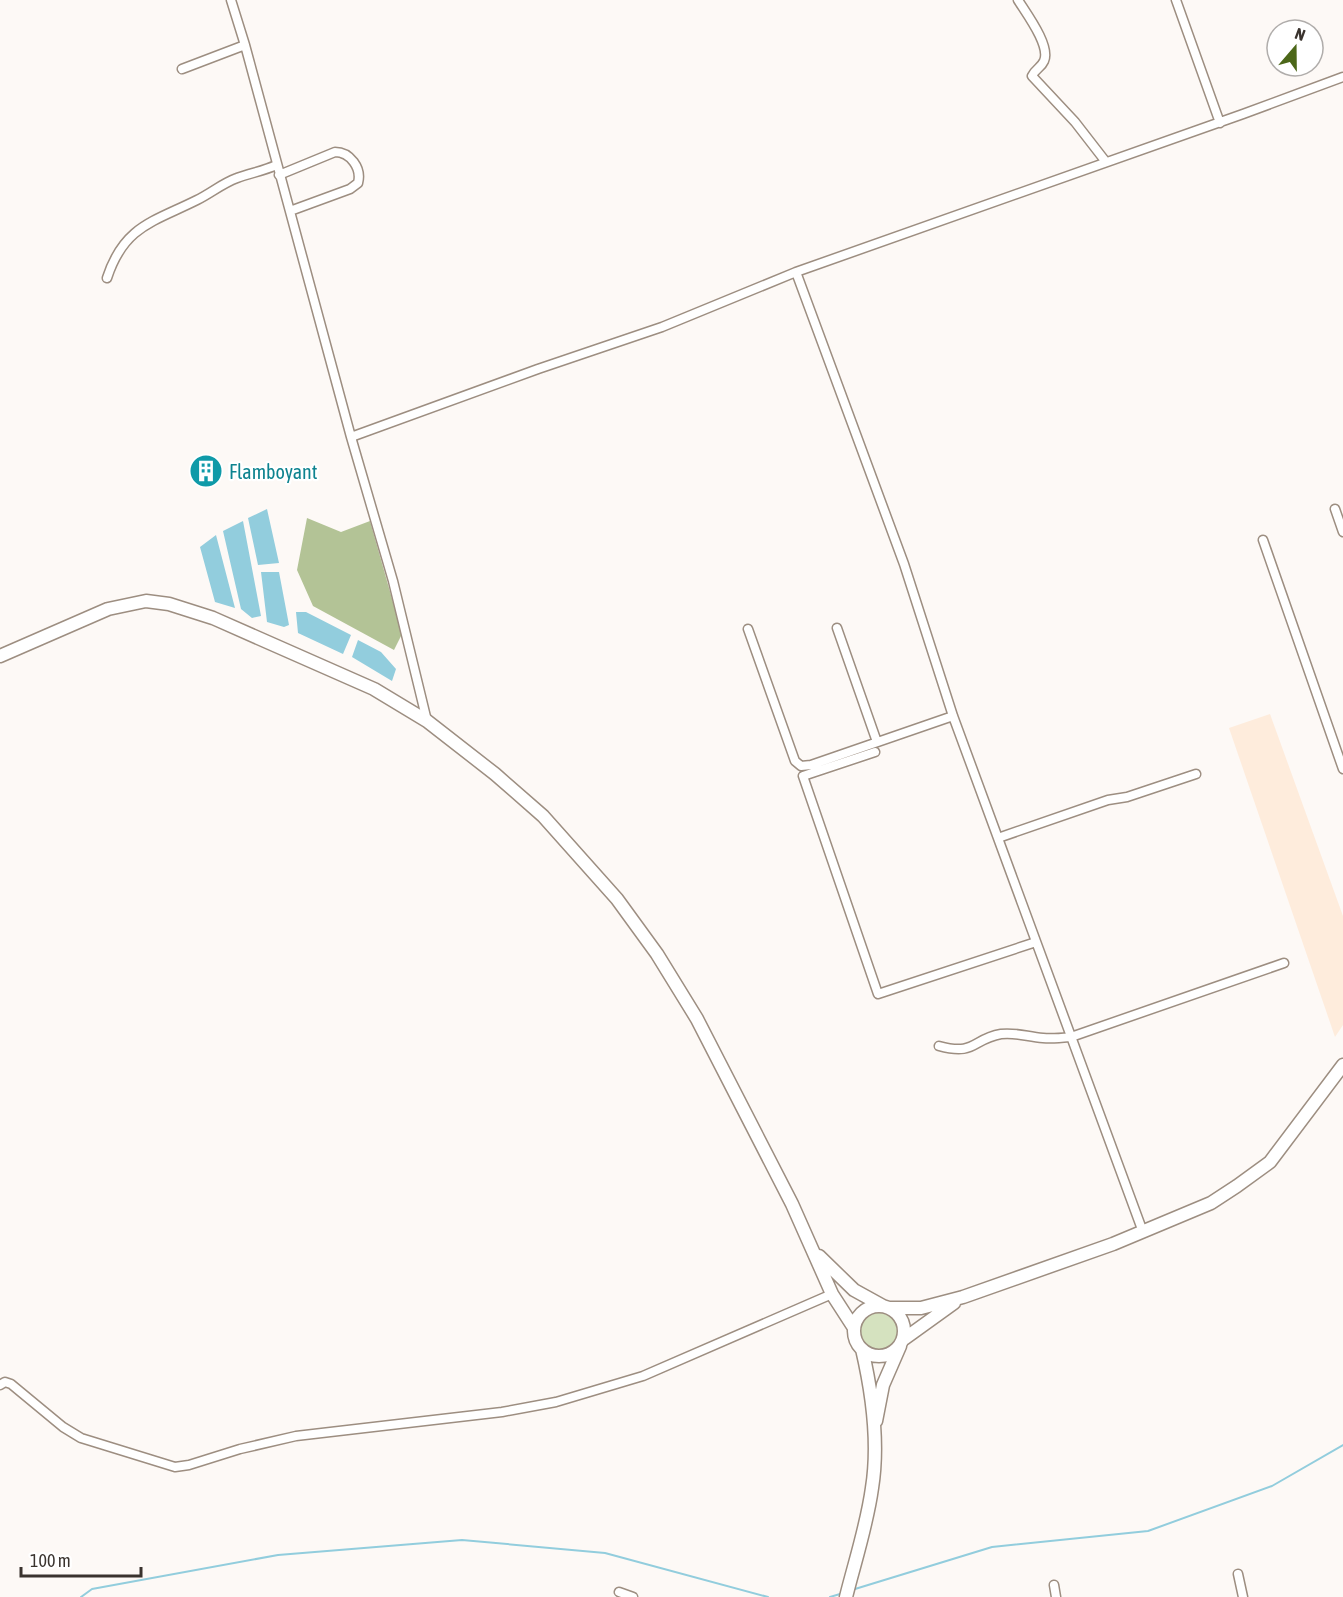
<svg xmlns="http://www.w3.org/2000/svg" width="1343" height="1597" viewBox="0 0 1343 1597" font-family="'Asap Condensed',sans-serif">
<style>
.built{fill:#feecdc}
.green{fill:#d5e2bf}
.forest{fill:#b3c396}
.water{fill:#92cddd}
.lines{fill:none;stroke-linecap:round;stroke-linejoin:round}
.stream{stroke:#92cddd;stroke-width:2}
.street-casing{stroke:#9d8e81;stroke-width:11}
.secondary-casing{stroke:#9d8e81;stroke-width:15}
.street{stroke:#fff;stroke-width:8}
.secondary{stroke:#fff;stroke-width:12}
.labels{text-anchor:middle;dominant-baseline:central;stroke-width:4.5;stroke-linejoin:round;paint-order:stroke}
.culture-label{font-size:20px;fill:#0d838f;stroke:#fff;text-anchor:start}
</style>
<rect width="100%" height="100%" fill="#fdf9f6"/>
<path class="built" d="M1270,714L1343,916V1025L1335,1037L1229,728Z"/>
<path class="green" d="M858 1330a21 21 0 1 1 42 0a21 21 0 1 1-42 0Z"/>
<path class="forest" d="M307,518L341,532L370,521L402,634L394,650L313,606L297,570Z"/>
<path class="water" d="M267,509L279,563L258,565L248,518Z
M243,521L261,616L252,618L241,609L223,531Z
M216,535L235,608L215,602L200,547Z
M261,572H279L289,625L284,627L267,622Z
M296,612H306L351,635L343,654L298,633Z
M358,640L381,652L396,669L392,681L352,657Z"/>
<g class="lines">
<path class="stream" d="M855,1589L992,1547L1148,1531L1272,1486L1343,1445
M81,1597L92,1589L278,1555L462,1540L605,1553L768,1597
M830,1597L840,1594"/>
<g class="street-casing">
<path id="street" d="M231,0L245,45L351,437L393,581L427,721
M1018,0C1026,13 1051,46 1044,61C1041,68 1035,69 1032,76L1075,122L1106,162
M1176,0L1220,123
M182,69L245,45
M279,175L335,152C350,152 362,168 358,183L350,189L290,211
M796,272L904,564L953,716L1143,1232
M107,278C124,226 153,222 197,200C211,193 223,183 237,178C250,173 264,171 276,165
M351,437L538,369L662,327L796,272L1243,114L1343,77
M1335,509L1343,532
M1263,540L1343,769
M837,628L877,742
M748,629L795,761L801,766L811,765L953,716
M875,752L803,776L878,994L1036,942
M998,838L1108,800L1127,797L1196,774
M939,1046C976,1056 972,1039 1001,1034C1016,1032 1028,1037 1043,1038C1052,1039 1061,1038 1071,1037L1284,963
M0,1385L5,1382L11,1384L63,1427L81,1438L175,1467L189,1465L240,1449L296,1436L502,1412L556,1402L643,1376L832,1294
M1238,1574L1243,1597
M1054,1585L1056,1597
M619,1592L633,1597"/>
</g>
<g class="secondary-casing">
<path id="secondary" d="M0,656L108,609L146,601L169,604L213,618L374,689L427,721L495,774L543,816L617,899L657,954L697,1019L792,1204L832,1294L854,1328
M819,1256L854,1290L883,1306
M854 1331a25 25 0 1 1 50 0a25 25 0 1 1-50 0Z
M891,1308H921L963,1297L1113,1244L1211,1203L1237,1186L1270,1162L1343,1065
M904,1339L954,1303
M876,1421L883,1385L900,1346
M846,1597C855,1561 867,1525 872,1488C879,1444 872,1392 862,1349"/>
</g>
<use href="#street" class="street"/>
<use href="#secondary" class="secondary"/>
</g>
<defs>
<g id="building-disc" transform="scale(1.725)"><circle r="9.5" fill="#0f9aa8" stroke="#fff"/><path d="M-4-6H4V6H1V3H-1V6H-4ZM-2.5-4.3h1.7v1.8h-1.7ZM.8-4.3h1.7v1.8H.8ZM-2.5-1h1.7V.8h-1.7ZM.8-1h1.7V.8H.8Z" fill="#fff"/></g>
</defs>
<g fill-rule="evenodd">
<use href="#building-disc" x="206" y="471"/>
</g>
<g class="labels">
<g class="culture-label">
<text x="229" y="471">Flamboyant</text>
</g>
</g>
<g transform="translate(1295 48) rotate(20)"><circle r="28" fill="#ffffff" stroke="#b0adab" stroke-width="1.5"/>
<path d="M0-4.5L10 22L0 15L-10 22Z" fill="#4c6719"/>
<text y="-9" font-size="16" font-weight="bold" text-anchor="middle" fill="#3a332e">N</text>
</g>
<path d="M21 1567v9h120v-9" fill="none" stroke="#3a332e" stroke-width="3"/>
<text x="30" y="1567" font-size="18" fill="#3a332e" stroke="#ffffff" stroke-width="4.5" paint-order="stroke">100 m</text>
</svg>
